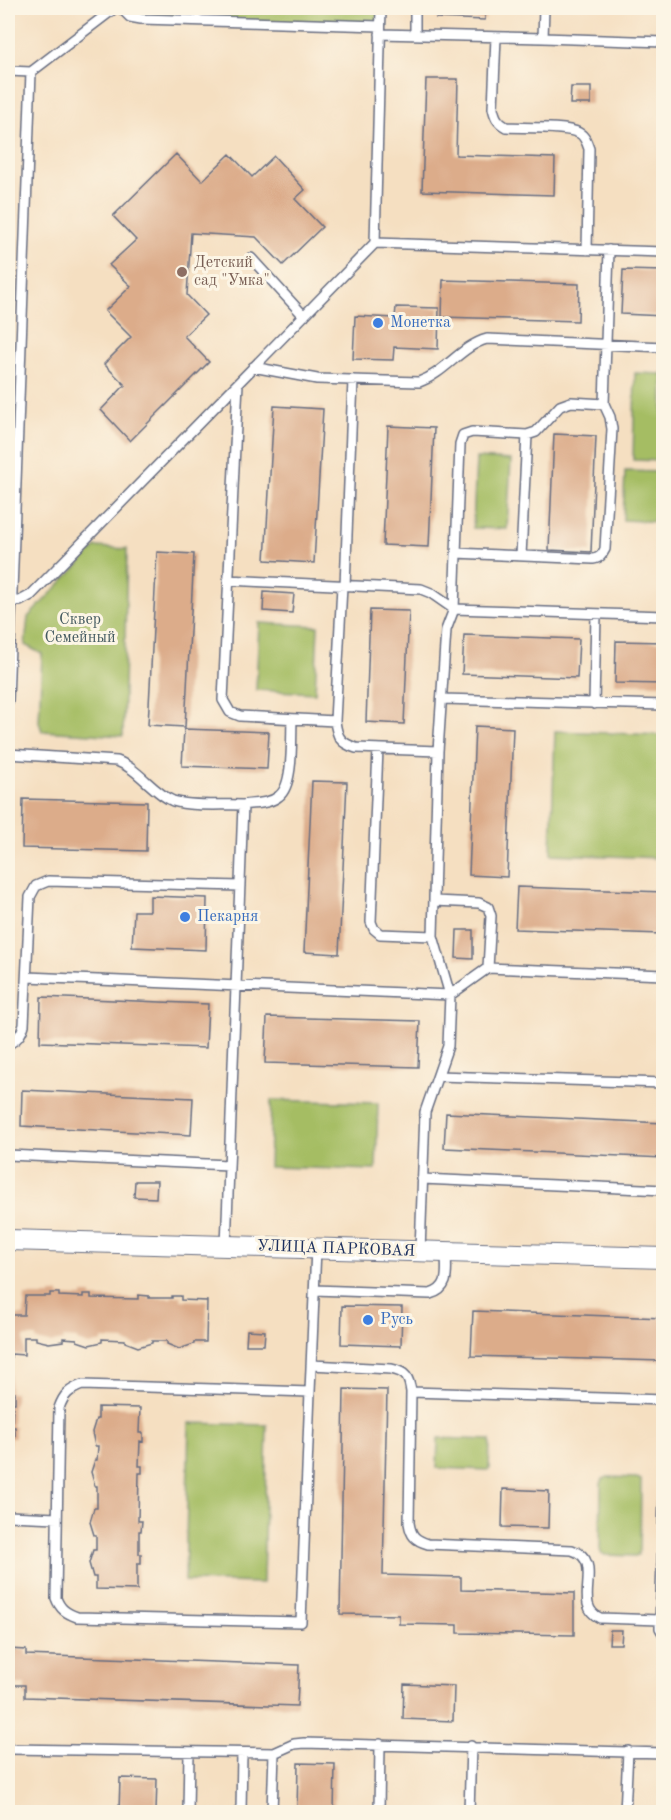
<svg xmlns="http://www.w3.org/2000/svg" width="671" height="1820" viewBox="0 0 671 1820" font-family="'Old Standard TT',serif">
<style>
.green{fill:#a5bd63;stroke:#607660;stroke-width:1.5}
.building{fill:#dcac8a}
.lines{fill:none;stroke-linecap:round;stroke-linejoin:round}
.service-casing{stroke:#676d81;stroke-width:12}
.minor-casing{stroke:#676d81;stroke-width:22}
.service{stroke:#fff;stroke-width:9}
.minor{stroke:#fff;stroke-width:20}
.education-dot{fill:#8d6e63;stroke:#fcf5e5;stroke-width:2}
.shop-dot{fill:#3f7fe0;stroke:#fcf5e5;stroke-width:2}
.labels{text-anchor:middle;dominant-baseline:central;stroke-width:6;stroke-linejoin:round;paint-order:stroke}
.education-label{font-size:16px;fill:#785e54;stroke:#fcf5e5;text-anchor:start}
.shop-label{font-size:16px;fill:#366cbe;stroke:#fcf5e5;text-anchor:start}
.park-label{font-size:16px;fill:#445a60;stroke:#fcf5e5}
.street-label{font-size:16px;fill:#1b2f5e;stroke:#fcf5e5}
</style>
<rect width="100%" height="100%" fill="#fcf5e5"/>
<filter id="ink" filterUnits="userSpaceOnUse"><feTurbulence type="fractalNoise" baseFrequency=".0167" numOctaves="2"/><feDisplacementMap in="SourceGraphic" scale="12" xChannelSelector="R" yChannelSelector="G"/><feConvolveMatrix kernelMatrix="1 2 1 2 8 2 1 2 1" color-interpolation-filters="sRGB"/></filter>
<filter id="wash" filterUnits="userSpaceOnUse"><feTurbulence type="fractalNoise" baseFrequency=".008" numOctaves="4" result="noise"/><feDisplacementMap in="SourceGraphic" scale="24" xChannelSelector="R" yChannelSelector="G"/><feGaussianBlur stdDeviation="1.35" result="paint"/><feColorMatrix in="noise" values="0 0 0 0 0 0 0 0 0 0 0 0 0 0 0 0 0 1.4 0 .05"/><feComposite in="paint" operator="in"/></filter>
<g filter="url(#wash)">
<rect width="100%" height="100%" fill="#f5dfc1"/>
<path class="green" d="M131,8H381L380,26L151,20L124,12Z
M635,373L663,374V461L633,460Z
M476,458L511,460L507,529L473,528Z
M625,471L663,472V522L623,520Z
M96,547L127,549L123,736L42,731L39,722L42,654L25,645L28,617Z
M259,623L318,626L315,693L256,690Z
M555,731L663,735L661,858L551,854Z
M271,1100L378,1103L376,1170L269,1167Z
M189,1423L267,1425L263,1583L185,1581Z
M438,1438L490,1440L489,1470L437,1468Z
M608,1477L637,1478L641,1480L640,1550L638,1555L635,1556L605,1555L601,1553L600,1549L601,1484L603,1479Z"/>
<g id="blocks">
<path class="building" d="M436,8H485V20L436,18Z
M426,79H458L456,155L555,158L554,195L422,191Z
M571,87H591V104H570Z
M176,154L202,181L230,154L252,177L274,156L305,190L295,199L322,227L283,265L256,237L191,233L187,295L206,315L184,336L209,362L130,441L101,410L125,385L104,364L131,337L105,311L131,286L109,265L136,240L113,216Z
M623,270L664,271V316L621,314Z
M443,280L579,284L578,321L442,317Z
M396,307L439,308L438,349L394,347L393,360L353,359L355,316L395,318Z
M274,406L323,409L314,563L265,560Z
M388,426L434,428L429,547L383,545Z
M554,434L596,436L591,552L549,550Z
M157,552L194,554L185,727L148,725Z
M264,592L294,594L292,613L263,611Z
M370,610L409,611L404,724L366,722Z
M464,635L579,639L577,678L462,674Z
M616,641L664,642V684L615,683Z
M475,726L513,728L507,877L469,875Z
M184,729L269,732L267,769L182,766Z
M312,781L347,782L339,954L304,952Z
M23,799L147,802L146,851L22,848Z
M517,887L664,892L662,934L515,929Z
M150,896L207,898L206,950L132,947L134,911H150Z
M457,930H473V959L456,958Z
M41,997L208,1004L206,1048L40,1042Z
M267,1017L420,1021L418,1067L265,1063Z
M22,1090L193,1098L191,1135L21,1126Z
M446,1113L664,1123V1158L444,1148Z
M135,1181H157L156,1198L134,1197Z
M50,1293H59V1296L83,1297V1294H91V1298L138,1299V1295L149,1296V1298H172V1296H181V1300L207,1301L206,1342H194V1344L179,1349L167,1344V1341H152V1343L138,1347L125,1342V1340L102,1339V1342L89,1345L77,1341V1339L63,1338V1341L49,1343L36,1340V1337H24V1355L11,1354L10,1393H15V1403H13L12,1427H15V1438H10L9,1449H8V1315H24L25,1296H50Z
M342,1306L402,1307L401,1346L341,1344Z
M473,1311L664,1318V1361L471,1356Z
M247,1330L265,1331L264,1345H246Z
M344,1389L387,1390L383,1575L461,1577V1590L574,1593V1635L458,1633V1625L399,1624V1615L340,1614Z
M98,1407L140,1408L139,1433H143V1442L140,1441L139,1466H142V1473H139L138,1521H142L141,1531H139V1554H141V1564H137V1590L96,1589V1577H93L89,1563L93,1550H96V1535H94L90,1522L94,1508H97V1486H95L91,1472L95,1460H97L98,1446H95L92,1432L96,1419H98Z
M503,1489L549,1491L548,1528L502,1527Z
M610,1630H622L621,1644H609Z
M8,1649L26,1650V1655L299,1665L297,1706L25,1697V1685H8Z
M404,1684L454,1686L453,1721L403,1719Z
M298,1763L335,1764L334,1812H297Z
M120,1778L157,1779L156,1812H119Z"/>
</g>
</g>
<g filter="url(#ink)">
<use href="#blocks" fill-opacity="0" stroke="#676d81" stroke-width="1.5"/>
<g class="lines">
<g class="service-casing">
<path id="service" d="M121,8L130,17L141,19L380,26
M544,8L543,38L664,42
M380,34L543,38
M415,34V8
M496,37L493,108C495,117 497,122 506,127C522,128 567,126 579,133C585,136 587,143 589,149L587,250
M8,71L31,72L8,701
M31,72L115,8
M375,243L664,252
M251,258L304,316
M253,367L317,379L419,382C445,373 461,346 487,339L664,347
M238,383L223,700L230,712L240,716L335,721C337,737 340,743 356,748L438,751
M456,553L593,559C600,558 602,555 605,549L612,429L610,417L604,404L609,250
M521,556L527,435
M228,580L421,589L431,593L454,609L664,616
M345,586L353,380
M8,601H20L31,595L375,243L381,8
M442,699L664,705
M594,704L596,615
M335,721L342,586
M378,749L371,922L374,929L380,934L433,936
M8,754L117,761C139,769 153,793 173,801C192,807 223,804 243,805
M434,901L479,903L488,907L491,916L488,968
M27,977L450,995L488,968L664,975
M8,1044C17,1040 21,1035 24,1025L30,897L36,886L48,881L240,886
M438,1076L664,1083
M8,1155L229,1165
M422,1179L664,1190
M226,1246L243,805C255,803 270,804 279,796C294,785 291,738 292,720
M420,1251L425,1112L448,1046L450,995L433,936L438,751L446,630L454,609L460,444L463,435L472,432L527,435L536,432L560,406L571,402L604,404
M314,1290L430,1294C451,1288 446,1271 446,1252
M311,1365L391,1369C406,1372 409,1377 411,1392L409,1523C411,1536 415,1540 428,1544L572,1550C607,1561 570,1605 600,1618L660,1620
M310,1392L82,1385C69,1390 64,1394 59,1408L56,1598C60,1609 66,1613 77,1617L301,1622L310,1392L316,1248
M411,1392L664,1400
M664,1496L660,1628L664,1635
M8,1516L57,1518
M8,1749L274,1753L294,1744L304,1743L664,1753
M188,1812L189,1752
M241,1812L242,1753
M272,1812L274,1753
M379,1812L380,1744
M469,1812L471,1746
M625,1812L628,1751"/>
</g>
<g class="minor-casing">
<path id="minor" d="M8,1240L664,1258"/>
</g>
<use href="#service" class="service"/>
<use href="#minor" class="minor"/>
</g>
</g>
<circle class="education-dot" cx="182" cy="272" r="6"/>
<g class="shop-dot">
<circle cx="378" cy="323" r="6"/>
<circle cx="185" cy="917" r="6"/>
<circle cx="368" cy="1320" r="6"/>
</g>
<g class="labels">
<g class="education-label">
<text x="194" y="263">Детский<tspan x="194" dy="18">сад "Умка"</tspan></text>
</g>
<g class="shop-label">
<text x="390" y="323">Монетка</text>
<text x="197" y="917">Пекарня</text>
<text x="380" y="1320">Русь</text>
</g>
<g class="park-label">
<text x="80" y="620">Сквер<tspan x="80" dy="18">Семейный</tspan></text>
</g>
<g class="street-label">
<text transform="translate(336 1249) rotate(2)">УЛИЦА ПАРКОВАЯ</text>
</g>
</g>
<rect width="671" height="1820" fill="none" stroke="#fcf5e5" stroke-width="30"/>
</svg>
